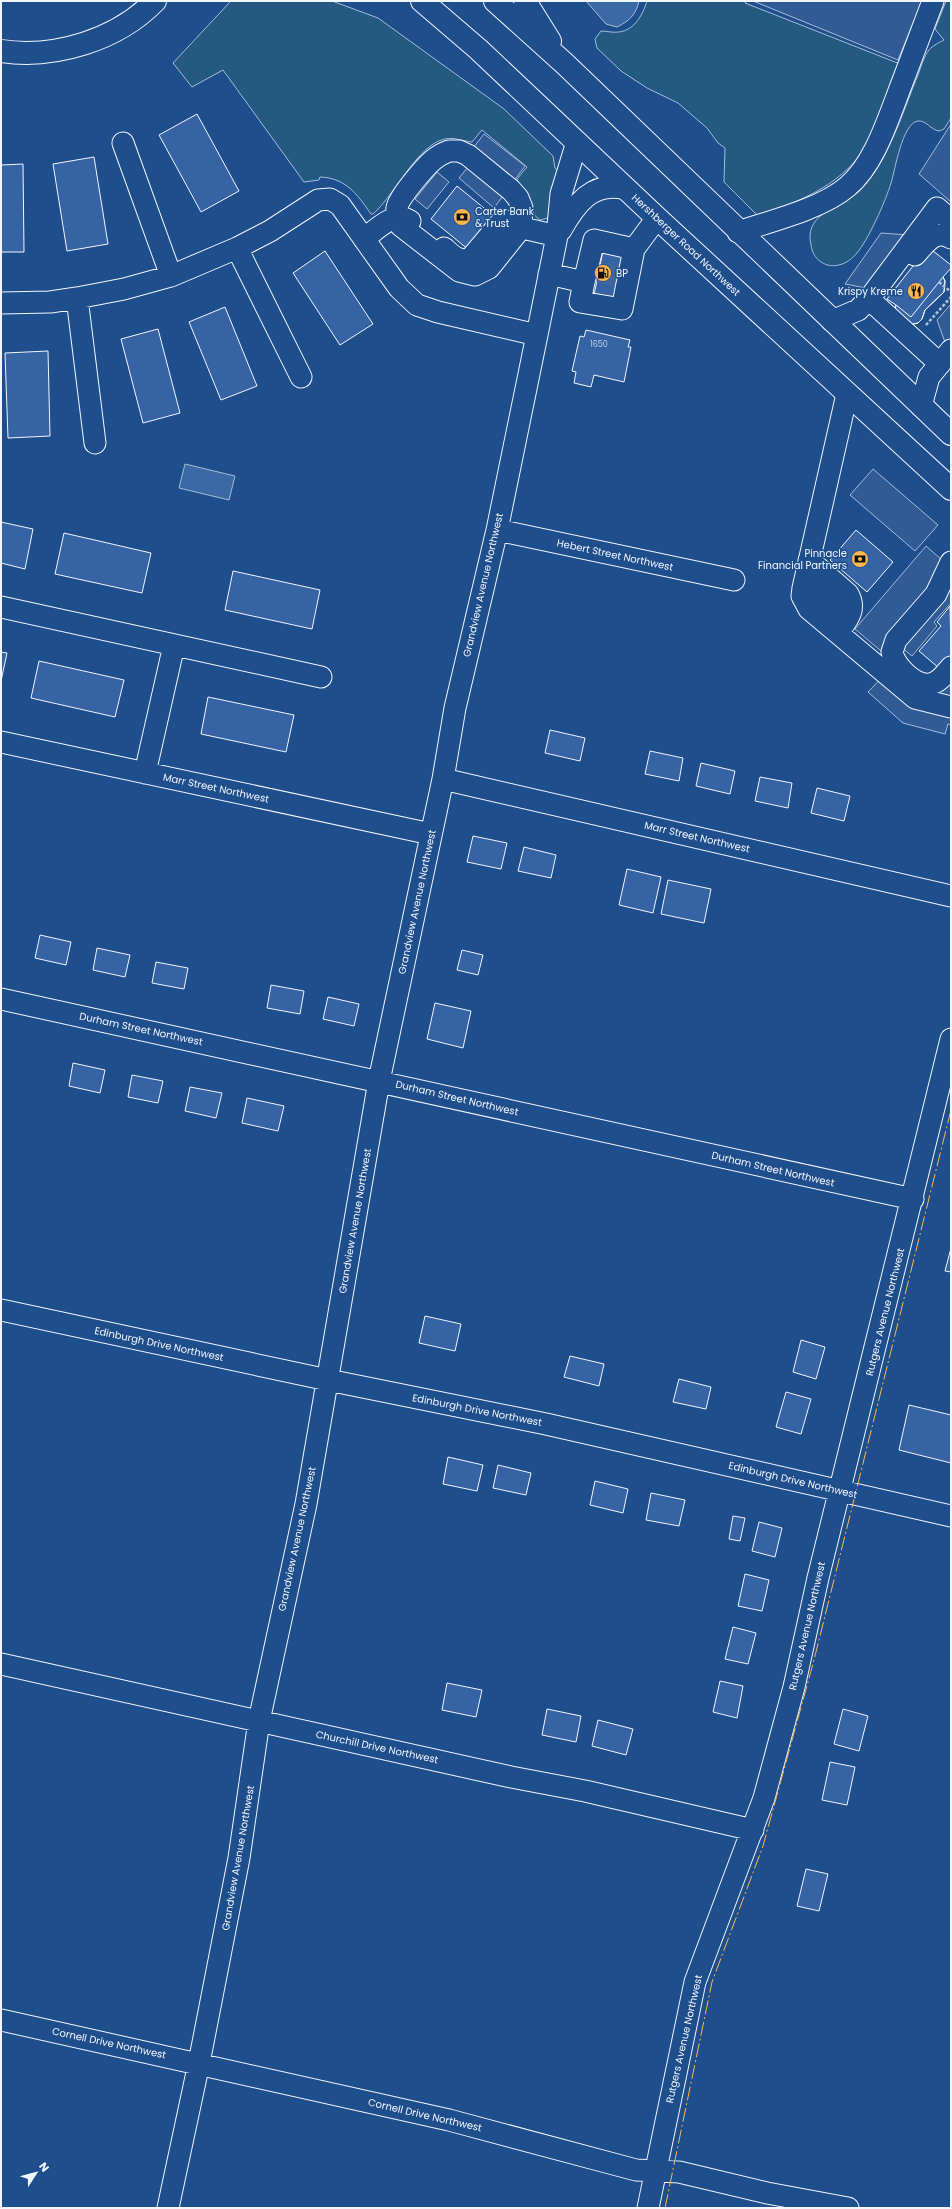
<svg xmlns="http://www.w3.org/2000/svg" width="952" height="2209" viewBox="0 0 952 2209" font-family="Poppins,sans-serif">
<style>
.green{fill:#245a82;stroke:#a8bbd7}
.parking{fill:#305b95;stroke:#a8bbd7}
.water{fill:#3b69a3;stroke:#a8bbd7}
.building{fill:#3563a3;stroke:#f2f6ff}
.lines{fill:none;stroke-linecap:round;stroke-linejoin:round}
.minor-tunnel{stroke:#3f679d;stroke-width:21;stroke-dasharray:21 10;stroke-linecap:butt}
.minor-casing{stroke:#f2f6ff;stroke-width:23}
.major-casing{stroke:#f2f6ff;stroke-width:24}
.path{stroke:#b3c4dc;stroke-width:2.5;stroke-dasharray:3 2;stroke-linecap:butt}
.minor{stroke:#1f4e8c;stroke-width:21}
.major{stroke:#1f4e8c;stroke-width:22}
.power{stroke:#ffb74d;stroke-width:1;stroke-dasharray:14 3 2 3;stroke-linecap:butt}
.labels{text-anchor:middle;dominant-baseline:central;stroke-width:3;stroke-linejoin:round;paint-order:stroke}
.number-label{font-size:8px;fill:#c3d1e8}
.poi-label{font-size:10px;fill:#f2f6ff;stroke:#1f4e8c;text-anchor:start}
.street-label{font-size:10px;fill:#f2f6ff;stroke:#1f4e8c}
</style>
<rect width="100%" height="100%" fill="#1f4e8c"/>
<path class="green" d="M231,1H332L378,18L504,109L553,156L555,168L559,172L548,218L540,220C530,214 533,203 528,194C526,188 518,185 517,179L527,167L482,130L472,142C463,141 454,137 445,139C418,144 394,196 373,214H371C357,194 346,178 320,177L319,180L304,182L223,70L192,87L173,63Z
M647,1H746L745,3L900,64C890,90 881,116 869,141C849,181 798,204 757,215L724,182L725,148L718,143L707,128L678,103L647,88L621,71L597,48L595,39L601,31C607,31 613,33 619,32C635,30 643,14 647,1Z
M946,1H951V118L944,129L939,131C931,130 926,120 918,121C902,123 895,171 891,183C886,200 868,241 856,254C848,264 833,270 821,262C815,258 812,252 811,245C804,216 834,209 852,196C860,191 867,181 873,174C891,150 906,104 918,75C921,67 924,56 929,50C932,46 940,42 944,40L935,29Z"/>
<path class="parking" d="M753,1H922L898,60Z
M951,124V202L919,174Z
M484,134L525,166L494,208L459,178L468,167L462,162Z
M437,172L449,182L427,209L415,199Z
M881,233L922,236L882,291L845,284Z
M951,304V359L937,320Z
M873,469L938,525L915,551L850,495Z
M926,546L951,568V603L934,622L937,626L912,656L891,639L881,651L855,629Z
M891,668L951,681V725L948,724L945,734L903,723L868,692Z"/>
<path class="water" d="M586,1H639C636,15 629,21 617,27L606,24Z
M185,464L235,476L229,500L179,488Z"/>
<path class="building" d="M197,114L239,191L201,212L159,135Z
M94,157L108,244L67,251L53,164Z
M23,164L24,252H1V165Z
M457,186L495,217L469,250L431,219Z
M928,247L951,265V268L943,277L945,281L944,292L925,310L922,319L918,323L909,325L895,309L896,305L887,299Z
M325,251L373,324L340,345L293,273Z
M603,251L624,256L614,300L594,295Z
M943,277L945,281L944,292L925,310L922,319L918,323L909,325L895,309L896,305L911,317Z
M225,307L257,386L221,400L189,322Z
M158,329L180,413L143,423L121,339Z
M586,330L630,340L628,347H631L624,382L594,375L591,387L574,383L576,372L572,371L580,336L584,337Z
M48,351L50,436L8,438L5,353Z
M1,522L33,529L25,569L1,563Z
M856,530L893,562L867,592L830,560Z
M64,533L151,553L142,593L55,574Z
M233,571L320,590L312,629L225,610Z
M950,606L951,656L940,669L919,651L941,626L937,622Z
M1,652L7,653L1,681Z
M39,661L124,680L115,717L31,698Z
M208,697L294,715L286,752L201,734Z
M550,730L585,738L580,761L545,753Z
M650,751L683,758L679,781L645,774Z
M701,763L735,771L730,794L696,786Z
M760,777L792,783L788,808L755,801Z
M817,788L850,796L844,821L811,813Z
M473,836L507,843L501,869L467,862Z
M524,847L556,855L551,878L518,871Z
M627,869L661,877L653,913L619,905Z
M668,880L711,889L704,923L661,914Z
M40,935L71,942L66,965L35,958Z
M97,948L130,955L125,977L93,970Z
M462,950L483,955L478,975L457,970Z
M156,962L188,968L184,989L152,983Z
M271,985L304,991L300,1014L267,1008Z
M328,997L359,1004L354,1026L323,1019Z
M435,1003L471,1011L463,1048L427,1039Z
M73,1063L105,1070L100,1093L69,1086Z
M132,1075L163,1081L158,1103L128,1097Z
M190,1087L222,1093L216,1118L185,1111Z
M247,1098L284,1106L278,1131L242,1123Z
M951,1248V1272L945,1271Z
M425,1316L461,1324L455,1351L419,1343Z
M801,1340L825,1347L816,1379L793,1372Z
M570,1356L604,1364L599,1386L564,1377Z
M679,1379L711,1387L706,1409L673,1402Z
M786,1392L811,1399L801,1434L776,1427Z
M909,1405L951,1415V1463L899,1450Z
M448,1457L483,1465L477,1491L443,1484Z
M498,1465L531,1473L526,1495L493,1488Z
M595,1481L628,1489L623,1513L590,1505Z
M651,1493L685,1500L679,1526L646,1520Z
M733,1516L745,1518L740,1541L729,1539Z
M759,1522L782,1528L775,1557L752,1551Z
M745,1574L769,1580L762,1611L738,1606Z
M733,1627L756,1633L748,1664L725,1659Z
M720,1681L743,1686L737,1718L713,1712Z
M447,1683L482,1690L476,1717L442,1710Z
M547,1709L581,1716L576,1742L542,1735Z
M843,1709L868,1716L859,1751L834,1744Z
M598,1720L633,1729L626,1755L592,1746Z
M830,1762L855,1767L847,1805L822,1800Z
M806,1869L828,1874L819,1911L797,1906Z"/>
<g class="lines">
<path class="minor-tunnel" d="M599,272L620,277"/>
<g class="minor-casing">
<path id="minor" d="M123,143L171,276
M449,151H459L468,155L511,190L518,198L522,208L521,228L489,268L475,275L459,271L401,226C399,221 396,214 397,208C398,198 425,167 433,160C438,156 443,153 449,151Z
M561,230C575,205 592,180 626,189
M738,232C771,221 821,209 847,187C875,164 889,116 902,83C912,56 923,28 933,1
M364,239C376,230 394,210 410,221
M237,248L301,377
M444,248C452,255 458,262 470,259L503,220L514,226L557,236
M634,249L657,218
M915,255C925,244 935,228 951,238
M549,274L584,282L594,240L634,249L622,309L580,302L584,282
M77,298L95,443
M869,299L940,364
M1,303L50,302L77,298L124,289L171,276L237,248L270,231L318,200L330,199L340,205L399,288L417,305L438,312L537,335
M832,321L858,310L869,299L937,208L951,220
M847,394L803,588L802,596L809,609L915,698L951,707
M921,406L929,377L951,350
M497,530L734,580
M809,560L848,594C857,610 847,620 838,633
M951,562L936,594L896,640L892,652C895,666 914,686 930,684C939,683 945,674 951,667
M804,583C817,595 844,609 841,628
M1,607L321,677
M1,742L431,834
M145,773L174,645
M443,779L951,896
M1,999L913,1199
M1,1310L328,1380L546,1424L951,1516
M1,1664L511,1777L585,1791L753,1830
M1,2020L449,2120L636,2170L679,2172L767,2193L848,2208
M168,2208L199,2063L239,1858L259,1721L306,1504L379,1081L443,779L455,708L497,530L537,335L557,236L561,194L577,142
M648,2208L695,1982L764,1798L794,1687L818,1578L951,1039"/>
</g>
<g class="major-casing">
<path id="major" d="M422,1L478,49L657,218L951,489
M495,1L565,64L951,434
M525,1L550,41
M1,51C55,59 117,40 155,1"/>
</g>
<path class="path" d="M939,282L951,292
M926,325L951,297"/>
<use href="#minor" class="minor"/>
<use href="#major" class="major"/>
<path class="power" d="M665,2208L712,1982L763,1846L814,1660L951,1110"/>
</g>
<defs>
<g id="bank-disc" transform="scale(0.9)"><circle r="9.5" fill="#ffb74d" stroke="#1f4e8c"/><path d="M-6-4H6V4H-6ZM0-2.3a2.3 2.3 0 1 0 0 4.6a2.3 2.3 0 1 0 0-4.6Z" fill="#111"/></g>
<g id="fuel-disc" transform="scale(0.9)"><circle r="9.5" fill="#ffb74d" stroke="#1f4e8c"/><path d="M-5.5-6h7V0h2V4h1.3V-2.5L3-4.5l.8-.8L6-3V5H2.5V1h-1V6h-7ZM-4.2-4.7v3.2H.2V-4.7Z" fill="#111"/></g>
<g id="restaurant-disc" transform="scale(0.9)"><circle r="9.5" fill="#ffb74d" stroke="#1f4e8c"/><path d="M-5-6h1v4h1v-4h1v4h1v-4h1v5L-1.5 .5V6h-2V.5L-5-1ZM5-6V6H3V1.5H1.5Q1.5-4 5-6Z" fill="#111"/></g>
</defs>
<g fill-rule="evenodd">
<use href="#bank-disc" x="462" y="217"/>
<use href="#fuel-disc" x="603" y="273"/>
<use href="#restaurant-disc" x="916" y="291"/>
<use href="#bank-disc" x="860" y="559"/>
</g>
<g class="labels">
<g class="number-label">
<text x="599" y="344">1650</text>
</g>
<g class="poi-label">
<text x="475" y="211">Carter Bank<tspan x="475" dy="12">&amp; Trust</tspan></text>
<text x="616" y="273">BP</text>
<text x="903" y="291" text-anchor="end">Krispy Kreme</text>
<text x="847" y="553" text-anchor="end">Pinnacle<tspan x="847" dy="12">Financial Partners</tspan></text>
</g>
<g class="street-label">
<text transform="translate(686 245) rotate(43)">Hershberger Road Northwest</text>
<text transform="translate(615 555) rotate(12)">Hebert Street Northwest</text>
<text transform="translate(483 585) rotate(-77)">Grandview Avenue Northwest</text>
<text transform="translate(216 788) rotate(12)">Marr Street Northwest</text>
<text transform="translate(697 837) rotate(13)">Marr Street Northwest</text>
<text transform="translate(417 902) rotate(-78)">Grandview Avenue Northwest</text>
<text transform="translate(141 1029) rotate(12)">Durham Street Northwest</text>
<text transform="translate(457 1098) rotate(13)">Durham Street Northwest</text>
<text transform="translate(773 1169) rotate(13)">Durham Street Northwest</text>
<text transform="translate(355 1221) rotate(-80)">Grandview Avenue Northwest</text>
<text transform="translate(885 1312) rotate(-76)">Rutgers Avenue Northwest</text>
<text transform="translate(159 1344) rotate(12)">Edinburgh Drive Northwest</text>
<text transform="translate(477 1410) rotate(11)">Edinburgh Drive Northwest</text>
<text transform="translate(793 1480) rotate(13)">Edinburgh Drive Northwest</text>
<text transform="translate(297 1539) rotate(-78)">Grandview Avenue Northwest</text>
<text transform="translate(807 1626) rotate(-77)">Rutgers Avenue Northwest</text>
<text transform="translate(377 1747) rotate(12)">Churchill Drive Northwest</text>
<text transform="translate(238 1858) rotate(-80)">Grandview Avenue Northwest</text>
<text transform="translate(684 2039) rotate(-77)">Rutgers Avenue Northwest</text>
<text transform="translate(109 2043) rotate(12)">Cornell Drive Northwest</text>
<text transform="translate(425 2115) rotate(13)">Cornell Drive Northwest</text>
</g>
</g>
<rect width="952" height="2209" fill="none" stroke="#f2f6ff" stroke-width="4"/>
<g transform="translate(36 2173) rotate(54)" stroke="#1f4e8c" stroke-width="3" paint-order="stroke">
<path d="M0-3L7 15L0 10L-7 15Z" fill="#f2f6ff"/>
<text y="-6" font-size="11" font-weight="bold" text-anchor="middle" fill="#f2f6ff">N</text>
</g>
</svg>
